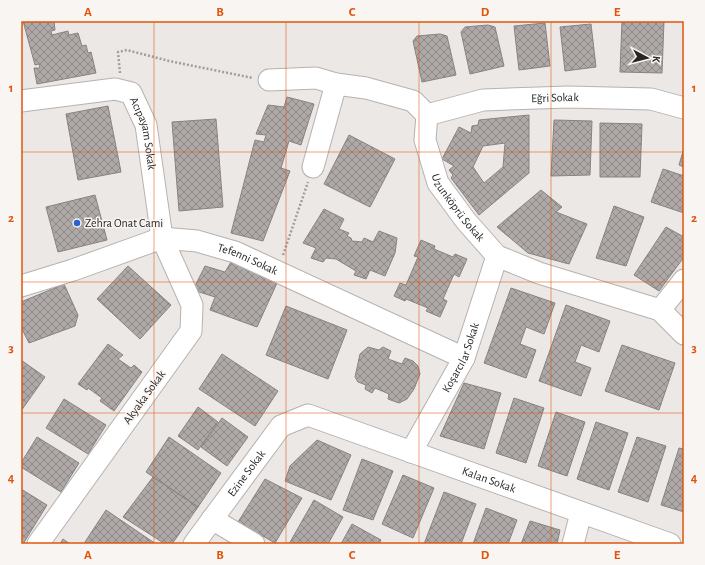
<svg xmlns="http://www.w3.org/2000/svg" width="705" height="565" viewBox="0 0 705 565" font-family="'Alegreya Sans',sans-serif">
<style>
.building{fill:url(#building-cross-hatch);stroke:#878381;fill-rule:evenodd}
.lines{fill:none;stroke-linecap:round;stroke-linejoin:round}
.minor-casing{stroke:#b6b2b0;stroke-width:23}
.path{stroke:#a09d9b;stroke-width:2.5;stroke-dasharray:2 2;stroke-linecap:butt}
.minor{stroke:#fff;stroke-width:21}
.grid{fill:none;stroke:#de560d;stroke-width:1;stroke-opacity:0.55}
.poi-dot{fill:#2b61cf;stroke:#f9f5f2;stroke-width:1.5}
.labels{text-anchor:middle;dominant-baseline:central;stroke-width:3;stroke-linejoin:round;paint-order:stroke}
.street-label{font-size:12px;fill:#272625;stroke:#f9f5f2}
.poi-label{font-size:12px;fill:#272625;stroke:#f9f5f2;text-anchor:start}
.neatline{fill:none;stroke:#de560d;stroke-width:1.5}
.grid-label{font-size:13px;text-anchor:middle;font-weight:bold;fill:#de560d}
</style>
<defs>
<pattern id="building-cross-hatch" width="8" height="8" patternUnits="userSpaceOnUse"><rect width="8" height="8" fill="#aea9a7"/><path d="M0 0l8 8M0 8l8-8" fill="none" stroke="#8e8988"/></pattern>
</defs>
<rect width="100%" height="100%" fill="#ece8e5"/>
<path class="building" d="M23,21H54L55,30L51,31L52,35L68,31L69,35L78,33L82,46L86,45L88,53L91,52L96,73L37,84L34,68H40L39,64L35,65Z
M622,21H664L662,73L620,72Z
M545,23L550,66L519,70L514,26Z
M591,24L596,67L565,71L560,27Z
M488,25L495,27L504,66L470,74L461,32L465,27Z
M440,34L447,36L456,75L422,82L413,41L417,36Z
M287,97L314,104L301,145L289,141L281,168L290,171L263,241L231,233L255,140L264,142L266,135L256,134L268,105L284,107Z
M108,106L121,172L78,180L66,114Z
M529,115V173L479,215L451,178L453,175L449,170L454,166L442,159L459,127L471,133L472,126L478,125L479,120ZM505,143L503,167L484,183L473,167L483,146Z
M216,119L223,207L179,211L172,122Z
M554,120L592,121L590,175L551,176Z
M600,123L642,124L640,177H600Z
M349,135L395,159L370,207L324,184Z
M684,148V167L679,165Z
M663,169L684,176V213L651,202Z
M541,190L562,207L556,212L587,224L569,264L528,253L497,227Z
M95,195L107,240L58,252L46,207Z
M614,206L644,217L626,266L596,258Z
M324,209L344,219L339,229L349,233L347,236L351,238L352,241L362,242L364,238L373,242L379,231L397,238L395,253L385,276L370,270L366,279L354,275L356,271L336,259L326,258L323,262L311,258L316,248L303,243Z
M666,227L684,237V257L659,291L634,275Z
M421,240L435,246L434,249L453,257L455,254L467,259L459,277L454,274L443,299L447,301L440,317L426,311L428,308L406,299L405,301L394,296L400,283L406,285L418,257L414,256Z
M231,262L277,283L257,327L210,310L215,297L193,290L205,266L225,272Z
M128,266L171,305L140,339L97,299Z
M64,284L78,315L75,326L29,343L21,327V302Z
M511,288L555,303L544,334L526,327L520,344L536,350L526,378L484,363Z
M566,305L610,321L599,352L581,345L575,362L591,368L581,396L539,381Z
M286,306L347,330L328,379L266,355Z
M108,344L123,355L118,359L131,368L134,365L142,372L114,411L100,401L102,398L88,388L87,390L78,384Z
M622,345L675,363L659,410L605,391Z
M368,347L379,350L383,347L391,351L388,359L402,364L405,358L413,361L418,366L420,374L414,389L407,399L399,403L388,399L389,394L375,388L372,393L365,389L366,385L358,382L355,377L360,354Z
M222,354L278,391L255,426L199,389Z
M21,360L45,377L21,411Z
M464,383L501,393L484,449L440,436Z
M514,398L544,408L526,463L496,453Z
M64,399L106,425L88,454L46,428Z
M198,407L218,422L198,450L178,436Z
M556,412L585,422L567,476L538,466Z
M222,418L248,437L227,466L201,447Z
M596,422L628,433L609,490L577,479Z
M37,437L79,463L61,492L21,467V463Z
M169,437L221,473L198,507L146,472Z
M637,437L666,446L648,502L618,492Z
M317,440L351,455L331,500L285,481L290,466Z
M679,448L684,449V512L661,505Z
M362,459L393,471L373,520L343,510Z
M403,475L434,488L413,538L382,524Z
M153,477L198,507L172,544H165L123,517Z
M265,479L302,498L275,543L238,522Z
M21,489L47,505L23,544H21Z
M444,492L476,504L461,544H424Z
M314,500L343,517L328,544H289Z
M486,508L517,520L508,544H473Z
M106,510L156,544H89L85,542Z
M530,521L560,530L557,544H521Z
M352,524L381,540L379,544H341Z
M63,539L70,544H60Z"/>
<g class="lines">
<g class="minor-casing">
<g id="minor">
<path id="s1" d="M269,80L316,78L336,84L366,88L413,101L427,115L425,140L438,183L466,221L497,256L539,273L660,310L684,334"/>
<path id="s2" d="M21,101L115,89L131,93L146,125L162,238L192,305L191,331L38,544"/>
<path id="s3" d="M427,115L483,100L568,97L651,99L684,108"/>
<path d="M313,167L336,84"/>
<path id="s4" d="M21,286L73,270L162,238L197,241L235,252L464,358"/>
<path d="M660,310L684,280"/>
<path id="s5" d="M411,452L464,358L497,256"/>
<path d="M212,519L254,544"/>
<path id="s6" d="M194,544L281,426L308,415L670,544"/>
<path d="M573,544L581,513"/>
</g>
</g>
<path class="path" d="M120,73L118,52L127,50L169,61L253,78
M283,255L308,182"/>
<use href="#minor" class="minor"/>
</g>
<path class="grid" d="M154,21V544M286,21V544M419,21V544M551,21V544M21,152H684M21,282H684M21,413H684"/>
<circle class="poi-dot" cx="77" cy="223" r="4"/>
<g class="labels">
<g class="street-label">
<text stroke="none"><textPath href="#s3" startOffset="130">Eğri Sokak</textPath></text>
<text stroke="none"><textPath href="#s2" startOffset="154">Acıpayam Sokak</textPath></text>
<text stroke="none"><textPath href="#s1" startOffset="268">Uzunköprü Sokak</textPath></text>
<text stroke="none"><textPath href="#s4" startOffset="238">Tefenni Sokak</textPath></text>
<text stroke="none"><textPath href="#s5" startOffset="107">Koşarcılar Sokak</textPath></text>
<text transform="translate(144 397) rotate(-54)">Akyaka Sokak</text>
<text stroke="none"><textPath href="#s6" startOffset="88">Ezine Sokak</textPath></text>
<text stroke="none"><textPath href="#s6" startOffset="368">Kalan Sokak</textPath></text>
</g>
<g class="poi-label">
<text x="85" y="223">Zehra Onat Cami</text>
</g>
</g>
<rect width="705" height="565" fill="none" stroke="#f9f5f2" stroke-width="44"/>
<g transform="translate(647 58) rotate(97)" stroke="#f9f5f2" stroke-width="3" paint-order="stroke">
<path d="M0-3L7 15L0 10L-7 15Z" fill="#272625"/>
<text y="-6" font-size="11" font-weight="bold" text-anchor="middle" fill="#272625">K</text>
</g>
<rect x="22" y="22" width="661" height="521" class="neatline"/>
<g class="grid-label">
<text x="88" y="16">A</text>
<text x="220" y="16">B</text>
<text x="352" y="16">C</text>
<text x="485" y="16">D</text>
<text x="617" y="16">E</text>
<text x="11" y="92">1</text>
<text x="694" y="92">1</text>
<text x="11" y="222">2</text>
<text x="694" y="222">2</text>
<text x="11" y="352">3</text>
<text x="694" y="352">3</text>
<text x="11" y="482">4</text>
<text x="694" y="482">4</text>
<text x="88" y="559">A</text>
<text x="220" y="559">B</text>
<text x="352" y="559">C</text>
<text x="485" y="559">D</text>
<text x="617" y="559">E</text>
</g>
</svg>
